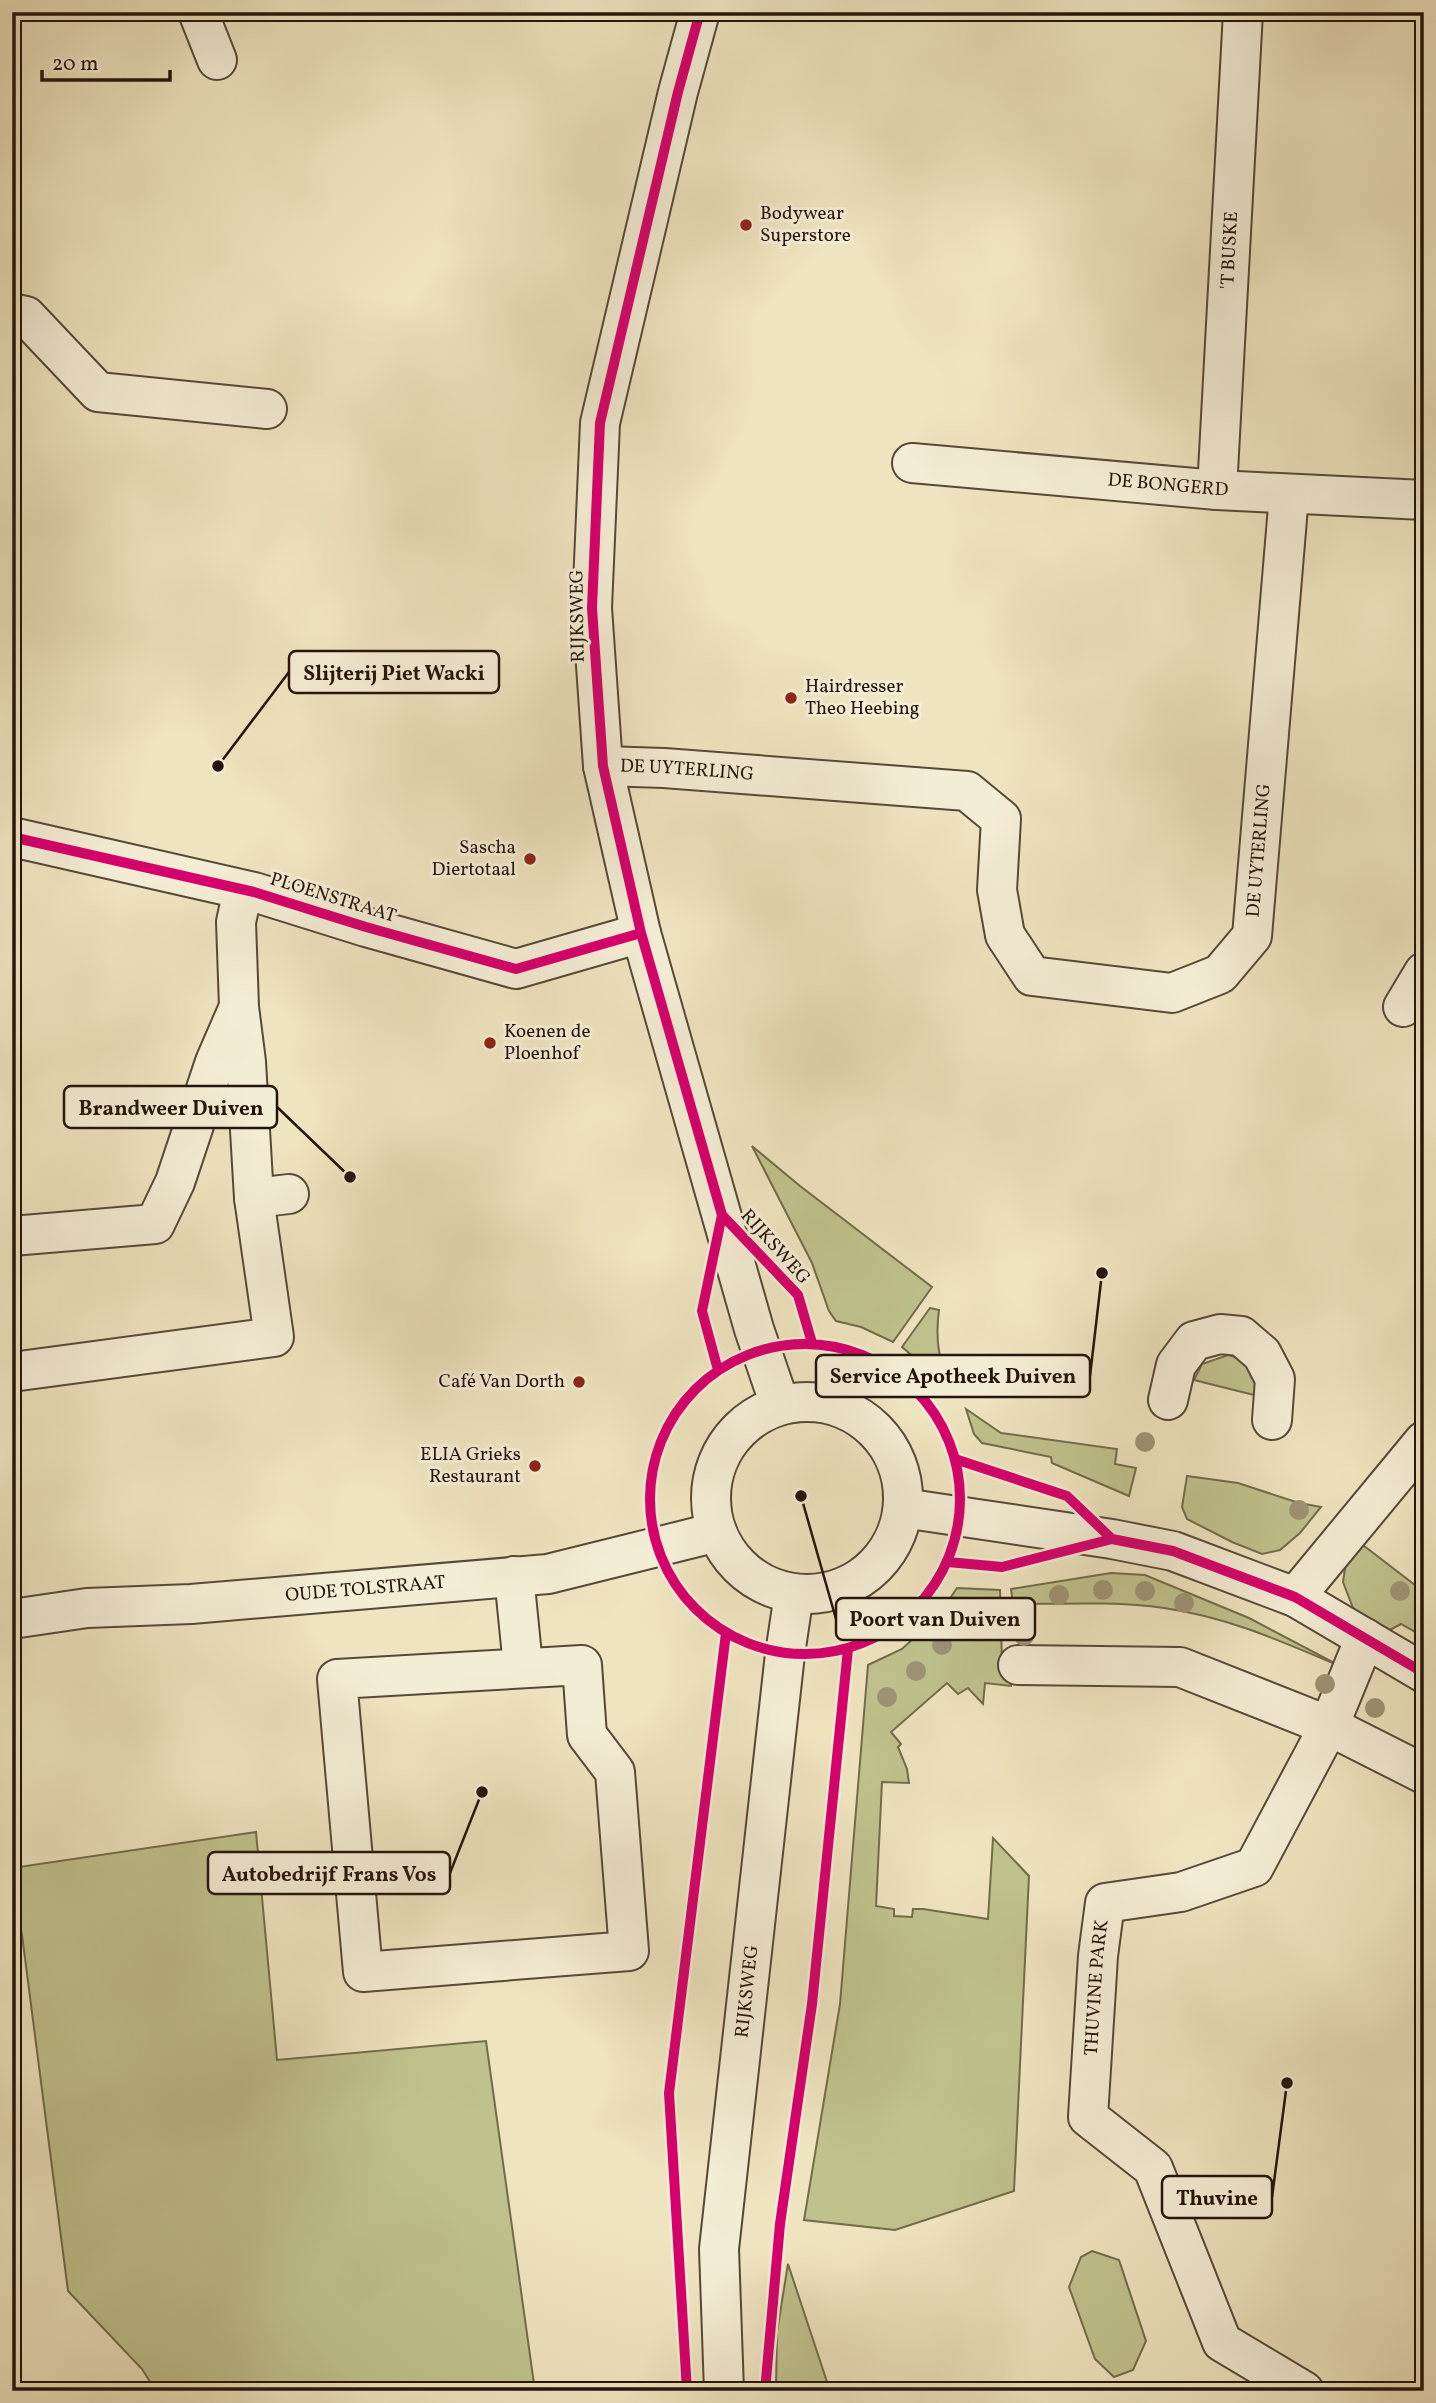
<svg xmlns="http://www.w3.org/2000/svg" width="1436" height="2403" viewBox="0 0 1436 2403" font-family="Vollkorn,serif">
<style>
.green{fill:#c0c28d;stroke:#726b4c;stroke-width:2}
.lines{fill:none;stroke-linecap:round;stroke-linejoin:round}
.minor-casing{stroke:#564839;stroke-width:42}
.minor{stroke:#f4edd5;stroke-width:38}
.cycleway-casing{stroke:#f4edd5;stroke-width:15}
.cycleway{stroke:#d6006c;stroke-width:10}
.tree{fill:#9d9375}
.poi-dot{fill:#8f2418;stroke:#f4edd5;stroke-width:2.5}
.labels{text-anchor:middle;dominant-baseline:central;stroke-width:6;stroke-linejoin:round;paint-order:stroke}
.poi-label{font-size:19px;fill:#24140c;stroke:#f4edd5;text-anchor:start}
.street-label{font-size:19px;fill:#24140c;stroke:#f4edd5}
.leader{fill:none;stroke:#24140c;stroke-width:2.5}
.callout-dot{fill:#24140c;stroke:#f4edd5;stroke-width:2.5}
.callout{fill:#f4edd5;stroke:#24140c;stroke-width:2.5}
.callout-label{font-size:21px;text-anchor:middle;font-weight:bold;fill:#24140c}
</style>
<rect width="100%" height="100%" fill="#eee4bf"/>
<filter id="stains"><feTurbulence type="fractalNoise" baseFrequency=".00286" numOctaves="4"/><feColorMatrix values="0 0 0 0 .2 0 0 0 0 .09 0 0 0 0 .02 0 0 0 .5 -.17"/></filter>
<radialGradient id="worn" r=".72"><stop offset=".6" stop-color="#630" stop-opacity="0"/><stop offset="1" stop-color="#630" stop-opacity=".3"/></radialGradient>
<path class="green" d="M752,1146L800,1186L932,1287L893,1342L861,1327L836,1321L829,1311L812,1263Z
M930,1308L939,1310C935,1340 939,1359 949,1387L902,1347Z
M1228,1355L1247,1360L1261,1380L1258,1396L1194,1380L1202,1364Z
M966,1409L1001,1433L1117,1449L1115,1464L1136,1468L1129,1496L1052,1463L1051,1457L982,1443L974,1434Z
M1187,1476L1238,1483L1299,1503L1321,1507L1300,1533L1280,1550L1262,1554L1232,1542L1187,1519L1182,1507Z
M1359,1542L1424,1592V1637L1401,1624L1386,1632L1366,1622L1353,1608L1343,1582L1346,1562Z
M1111,1573L1145,1575L1249,1618L1342,1667C1283,1642 1228,1617 1164,1608C1114,1601 1062,1604 1013,1604L1011,1589Z
M957,1588L1000,1590L1002,1663H1013L1011,1686L985,1683L983,1704L968,1688L958,1694L947,1683L891,1732L901,1744L898,1747L907,1769L909,1783L882,1782L876,1906L894,1909V1916L912,1917L913,1909H923L988,1919L993,1838L1029,1876L1014,2191L895,2230L804,2220L840,2004L868,1665L902,1649L938,1616Z
M256,1832L277,2060L486,2041L535,2391H156L142,2369L68,2291L22,1935L12,1892V1868Z
M1092,2251L1119,2260L1146,2341L1133,2370L1114,2377L1095,2359L1069,2287L1081,2257Z
M788,2264L830,2391H776L777,2332Z"/>
<g class="lines">
<g class="minor-casing">
<g id="minor">
<path d="M198,12L217,60"/>
<path d="M700,12L678,92L600,423L592,608L603,766L641,933L754,1329L780,1405"/>
<path d="M12,313L26,316L98,392L267,409"/>
<path id="s1" d="M912,463L1217,490L1424,500"/>
<path id="s2" d="M1217,490L1243,12"/>
<path id="s3" d="M603,766L664,768L967,791L1001,819L997,890L1005,935L1032,976L1172,993L1220,974L1252,936L1289,495"/>
<path d="M12,837L254,892L366,927L516,969L641,933"/>
<path d="M1403,1007L1424,972"/>
<path d="M254,1198L289,1194"/>
<path d="M12,1236L155,1224L175,1182L215,1062L238,1009"/>
<path d="M12,1372L274,1337L254,1198L246,1062L239,1007L236,922L243,890"/>
<path d="M1168,1400L1176,1365L1194,1341L1220,1334L1241,1336L1262,1354L1275,1379L1272,1420"/>
<circle cx="807" cy="1498" r="96"/>
<path d="M903,1508L1112,1539L1173,1551L1295,1597L1424,1673"/>
<path d="M514,1576L523,1666"/>
<path d="M1295,1597L1424,1441"/>
<path id="s4" d="M12,1619L87,1608L191,1604L548,1574L717,1532"/>
<path d="M582,1665L587,1735L615,1772L629,1951L363,1972L337,1679Z"/>
<path d="M1018,1665L1180,1667L1329,1726L1424,1774"/>
<path id="s5" d="M724,2391L719,2249L785,1654L794,1594"/>
<path id="s6" d="M1304,2391L1222,2342L1153,2168L1088,2117L1098,1956L1105,1903L1181,1892L1254,1867L1329,1726L1365,1638"/>
</g>
</g>
<use href="#minor" class="minor"/>
<g class="cycleway-casing">
<path id="cycleway" d="M700,12L678,92L600,423L592,608L603,766L641,933L722,1215L798,1295L812,1343
M12,837L254,892L366,927L516,969L641,933
M650 1499a155 155 0 1 1 310 0a155 155 0 1 1-310 0Z
M718,1370L702,1311L722,1215
M955,1459L1067,1496L1112,1539
M948,1562L1002,1567L1112,1539L1173,1551L1295,1597L1424,1673
M687,2391L669,2093L726,1633
M765,2391L780,2224L812,2004L848,1649"/>
</g>
<use href="#cycleway" class="cycleway"/>
</g>
<g class="tree">
<circle cx="1145" cy="1442" r="10"/>
<circle cx="1299" cy="1510" r="10"/>
<circle cx="1103" cy="1590" r="10"/>
<circle cx="1145" cy="1591" r="10"/>
<circle cx="1400" cy="1591" r="10"/>
<circle cx="1059" cy="1595" r="10"/>
<circle cx="1184" cy="1603" r="10"/>
<circle cx="1024" cy="1636" r="10"/>
<circle cx="942" cy="1645" r="10"/>
<circle cx="916" cy="1671" r="10"/>
<circle cx="1325" cy="1684" r="10"/>
<circle cx="887" cy="1697" r="10"/>
<circle cx="1375" cy="1708" r="10"/>
</g>
<g class="poi-dot">
<circle cx="746" cy="225" r="7"/>
<circle cx="791" cy="698" r="7"/>
<circle cx="530" cy="859" r="7"/>
<circle cx="490" cy="1043" r="7"/>
<circle cx="579" cy="1382" r="7"/>
<circle cx="535" cy="1466" r="7"/>
</g>
<g class="labels">
<g class="poi-label">
<text x="760" y="214">Bodywear<tspan x="760" dy="22">Superstore</tspan></text>
<text x="805" y="687">Hairdresser<tspan x="805" dy="22">Theo Heebing</tspan></text>
<text x="516" y="848" text-anchor="end">Sascha<tspan x="516" dy="22">Diertotaal</tspan></text>
<text x="504" y="1032">Koenen de<tspan x="504" dy="22">Ploenhof</tspan></text>
<text x="565" y="1382" text-anchor="end">Café Van Dorth</text>
<text x="521" y="1455" text-anchor="end">ELIA Grieks<tspan x="521" dy="22">Restaurant</tspan></text>
</g>
<g class="street-label">
<text stroke="none"><textPath href="#s2" startOffset="240">'T BUSKE</textPath></text>
<text stroke="none"><textPath href="#s1" startOffset="257">DE BONGERD</textPath></text>
<text transform="translate(578 616) rotate(-91)">RIJKSWEG</text>
<text stroke="none"><textPath href="#s3" startOffset="84">DE UYTERLING</textPath></text>
<text stroke="none"><textPath href="#s3" startOffset="903">DE UYTERLING</textPath></text>
<text transform="translate(333 898) rotate(17)">PLOENSTRAAT</text>
<text transform="translate(775 1247) rotate(48)">RIJKSWEG</text>
<text stroke="none"><textPath href="#s4" startOffset="355">OUDE TOLSTRAAT</textPath></text>
<text stroke="none"><textPath href="#s6" startOffset="495">THUVINE PARK</textPath></text>
<text stroke="none"><textPath href="#s5" startOffset="401">RIJKSWEG</textPath></text>
</g>
</g>
<path class="leader" d="M218 766L289 672M350 1177L277 1107M1102 1273L1090 1376M801 1496L836 1619M482 1792L450 1873M1287 2083L1272 2197"/>
<g class="callout-dot">
<circle cx="218" cy="766" r="7"/>
<circle cx="350" cy="1177" r="7"/>
<circle cx="1102" cy="1273" r="7"/>
<circle cx="801" cy="1496" r="7"/>
<circle cx="482" cy="1792" r="7"/>
<circle cx="1287" cy="2083" r="7"/>
</g>
<g class="callout">
<rect x="289" y="651" width="210" height="42" rx="7"/>
<rect x="64" y="1086" width="213" height="42" rx="7"/>
<rect x="816" y="1355" width="274" height="42" rx="7"/>
<rect x="836" y="1598" width="199" height="42" rx="7"/>
<rect x="208" y="1852" width="242" height="42" rx="7"/>
<rect x="1162" y="2176" width="110" height="42" rx="7"/>
</g>
<g class="callout-label">
<text x="394" y="680">Slijterij Piet Wacki</text>
<text x="171" y="1115">Brandweer Duiven</text>
<text x="953" y="1383">Service Apotheek Duiven</text>
<text x="935" y="1626">Poort van Duiven</text>
<text x="329" y="1881">Autobedrijf Frans Vos</text>
<text x="1217" y="2205">Thuvine</text>
</g>
<rect width="1436" height="2403" fill="none" stroke="#eee4bf" stroke-width="42"/>
<rect x="14" y="14" width="1408" height="2375" fill="none" stroke="#24140c" stroke-width="3.5"/>
<rect x="21" y="21" width="1394" height="2361" fill="none" stroke="#24140c" stroke-width="2"/>
<path d="M42 70v10h128v-10" fill="none" stroke="#24140c" stroke-width="3.5"/>
<text x="52" y="70" font-size="21" fill="#24140c" stroke="#f4edd5" stroke-width="5" paint-order="stroke">20 m</text>
<rect width="100%" height="100%" filter="url(#stains)"/>
<rect width="100%" height="100%" fill="url(#worn)"/>
</svg>
